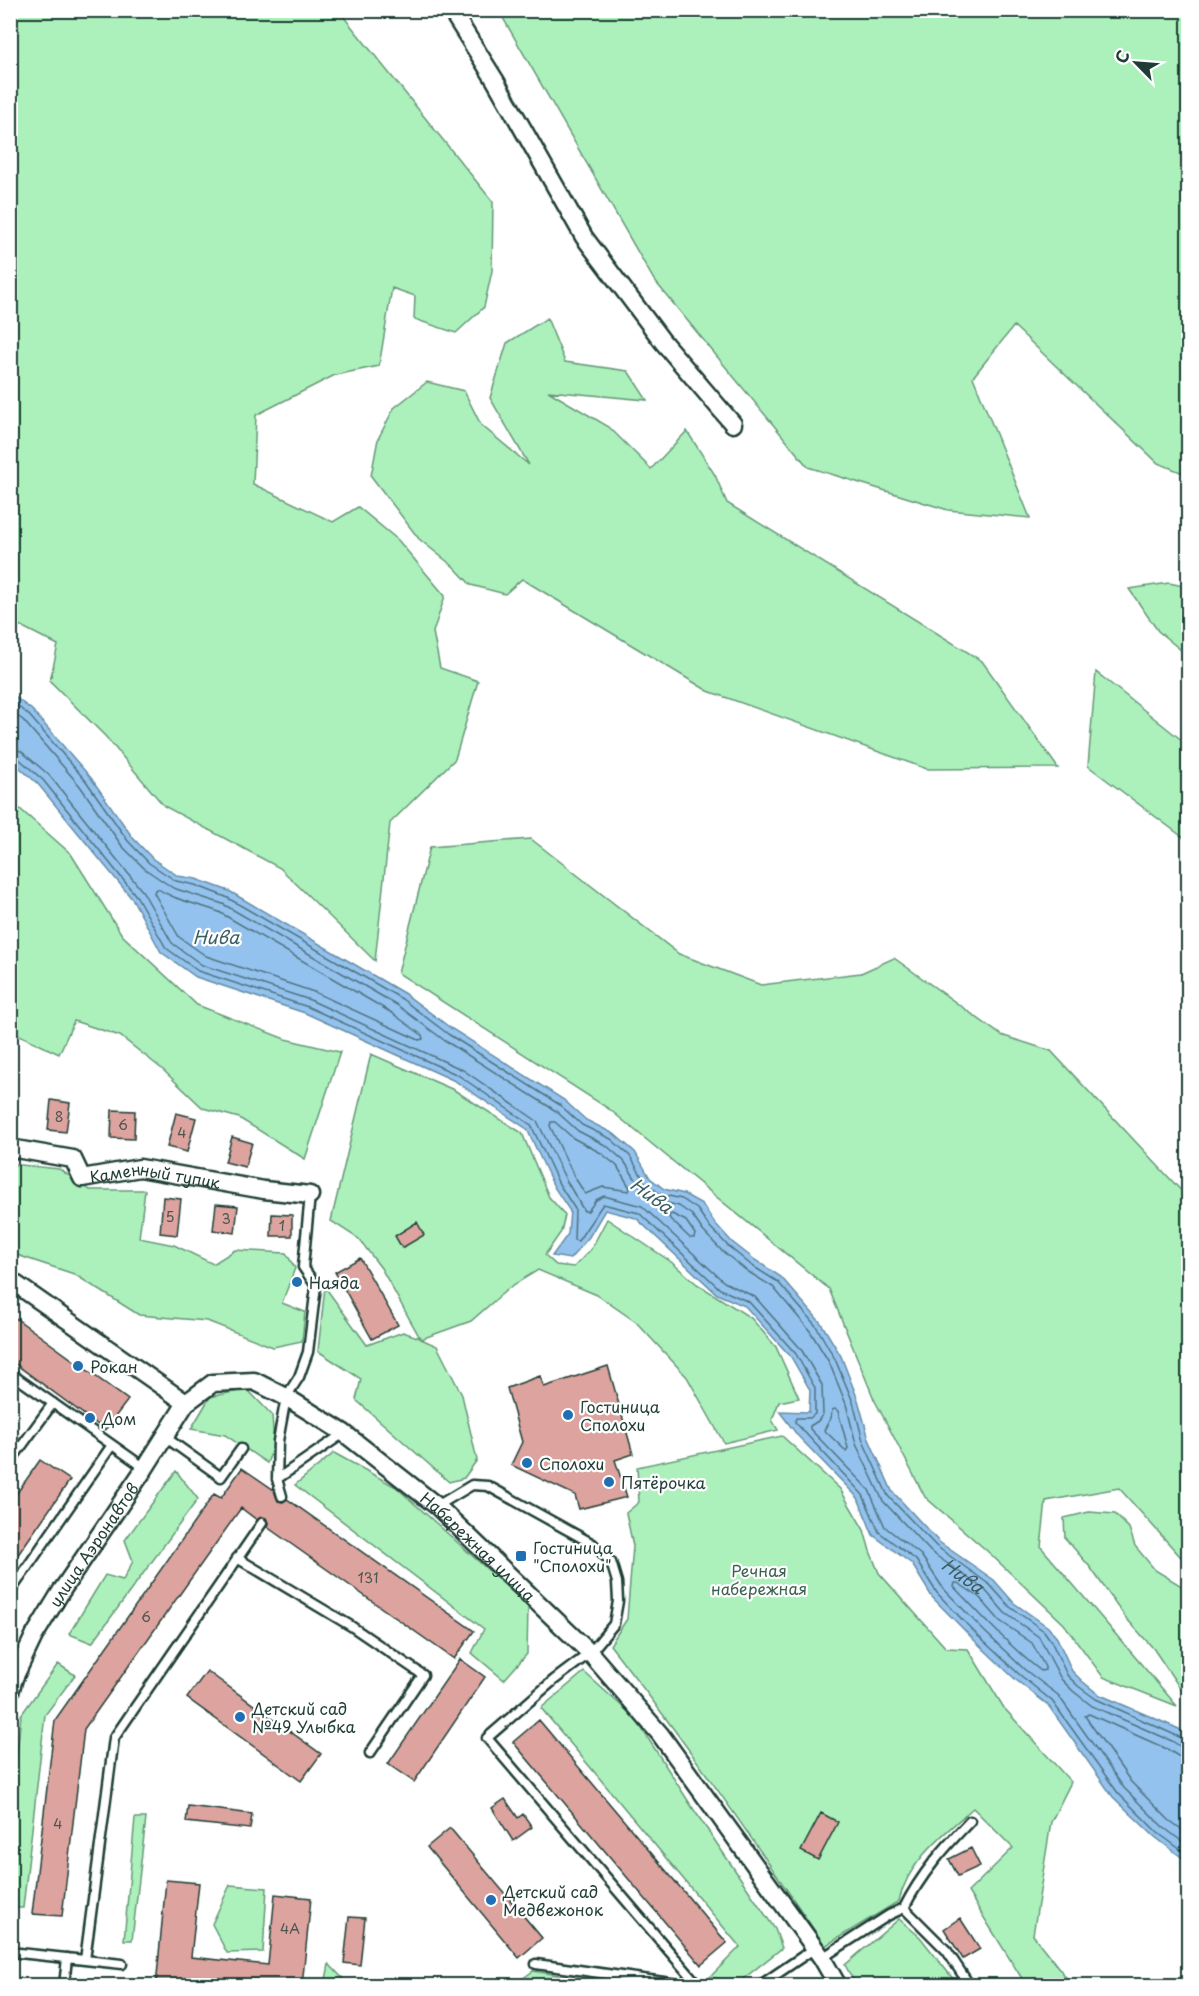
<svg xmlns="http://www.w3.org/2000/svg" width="1199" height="1996" viewBox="0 0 1199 1996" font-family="'Playpen Sans',sans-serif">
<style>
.green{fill:#acf1bc;stroke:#669778;stroke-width:1.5}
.water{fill:#94c2ee;stroke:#658da4;stroke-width:1.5}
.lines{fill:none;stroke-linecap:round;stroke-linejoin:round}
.shore{stroke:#4e727e;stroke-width:1.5}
.building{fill:#dda39f;stroke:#1f3d34;stroke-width:1.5}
.service-casing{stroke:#1f3d34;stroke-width:13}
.minor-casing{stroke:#1f3d34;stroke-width:21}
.service{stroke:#fff;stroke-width:8}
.minor{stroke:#fff;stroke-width:16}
.poi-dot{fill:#1f6fb2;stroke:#fff;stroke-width:2}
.labels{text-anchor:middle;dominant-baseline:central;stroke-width:4.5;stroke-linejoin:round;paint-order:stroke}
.number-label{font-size:14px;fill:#4e564f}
.street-label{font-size:16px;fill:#1f3d34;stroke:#fff}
.poi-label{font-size:16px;fill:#1f3d34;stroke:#fff;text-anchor:start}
.park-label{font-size:16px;fill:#3b614f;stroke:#fff}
.water-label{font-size:18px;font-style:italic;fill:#3c5e62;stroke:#fff}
</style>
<rect width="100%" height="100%" fill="#fff"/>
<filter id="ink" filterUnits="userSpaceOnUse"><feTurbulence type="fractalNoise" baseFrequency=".0167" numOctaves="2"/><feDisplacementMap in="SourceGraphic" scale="12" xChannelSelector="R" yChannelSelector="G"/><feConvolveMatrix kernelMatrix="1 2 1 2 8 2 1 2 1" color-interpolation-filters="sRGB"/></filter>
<g filter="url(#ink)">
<path class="green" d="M10,11H339L493,202L492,271L484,307L456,333L414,319L415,296L392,288L379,366L335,375L256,415L253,484L333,522L358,507L398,540L445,596L433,632L440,668L478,681L455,759L390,823L375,961L280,868L164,806L106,737L50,681L58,645L11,621Z
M499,11H1188V475L1158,463L1014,326L973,377L1030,518L948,510L808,467L654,280Z
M547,318L565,362L628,371L647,400L548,391L609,427L651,469L687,431L715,475L727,503L982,661L1058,768L927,769L708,691L522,579L505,594L471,585L454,567L419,539L371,476L378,439L394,408L427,382L464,391L481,425L529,465L490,398L507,343Z
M1169,583L1188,587V656L1158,631L1129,589Z
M1096,672L1188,745V841L1088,766Z
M11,801L71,854L122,935L197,1005L285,1039L340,1052L305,1159L239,1118L203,1108L162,1069L120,1036L74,1021L59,1054L11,1031Z
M531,839L679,954L761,985L861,973L894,958L1001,1035L1051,1051L1188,1198V1565L1119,1488L1046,1501L1041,1547L1177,1706L1103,1677L1064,1624L986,1550L925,1497L874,1399L829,1289L609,1109L398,973L430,847Z
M371,1054L454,1090L522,1133L549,1197L565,1215L561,1232L545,1255L556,1265L574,1267L591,1249L607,1219L670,1261L697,1284L751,1318L776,1347L799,1398L779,1402L772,1420L778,1430L724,1443L687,1377L636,1322L597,1295L538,1270L510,1287L471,1321L421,1339L437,1346L462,1395L477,1460L464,1478L449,1482L356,1400L361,1379L318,1351L325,1287L367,1345L403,1332L420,1338L381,1268L359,1239L331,1221Z
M11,1164L59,1169L90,1190H145L139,1238L174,1245L213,1264L235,1250L286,1253L295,1268L282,1303L305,1312L302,1341L273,1347L207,1321L139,1315L74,1274L14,1254L11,1252Z
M247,1389L272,1415L274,1446L267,1463L225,1435L191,1429L210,1397Z
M782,1436L840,1489L864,1530L870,1551L879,1573L946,1648L968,1649L1004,1708L1071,1782L1051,1822L1033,1935L1072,1985H1026L968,1892L1013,1848L973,1808C944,1834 908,1861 899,1901L825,1946C756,1844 686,1742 610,1645L627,1619L633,1546L626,1513L639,1502L637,1467Z
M334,1453L396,1487L528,1606L527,1654L504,1680L472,1653L484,1629L295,1485Z
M176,1471L198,1499L92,1643L69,1634L105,1575L123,1580L133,1561L125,1540Z
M1089,1512L1115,1514L1129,1528L1135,1546L1155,1570L1180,1585L1188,1593V1700L1153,1648L1126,1618L1090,1567L1065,1538L1064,1518Z
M58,1664L75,1675L45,1715L23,1908H11V1813L21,1715Z
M584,1672L635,1718L694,1810L775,1929L782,1948L738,1983L710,1977L740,1947L541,1708Z
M135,1818H146L132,1940H124Z
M230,1885L267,1888L263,1952L227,1953L212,1924Z
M899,1919L920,1937L958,1985H856L845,1965Z
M329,1964L349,1985H325Z
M533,1971L624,1985H514Z"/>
<path class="water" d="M11,694L32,710L91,778L133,838L153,859L178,876L196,879L229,891L405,994L452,1029L564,1100L586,1120L614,1134L635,1152L650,1178L664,1189L684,1194L702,1204L714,1222L732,1242L755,1260L781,1277L821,1323L841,1356L858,1400L869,1439L892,1491L939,1542L994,1580L1014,1603L1048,1627L1057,1638L1072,1671L1082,1681L1098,1694L1179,1729L1188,1736V1862L1155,1837L1113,1797L1048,1705L1016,1680L974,1640L932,1597L912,1564L873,1535L858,1498L798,1436L779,1411L809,1412L810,1390L791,1357L745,1306L717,1294L636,1218L605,1210L589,1237L570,1259L552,1256L568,1234L570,1211L554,1187L527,1129L455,1081L305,1013L196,977L161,952L133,900L38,784L11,760Z"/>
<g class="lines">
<g class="shore">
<path d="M10,701L28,714L86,781L128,841L149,863L176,881L195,885L226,897L402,999L448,1034L560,1105L582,1125L611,1139L630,1156L645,1182L660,1194L682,1199L697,1209L709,1226L728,1246L751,1265L778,1282L816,1326L835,1359L853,1402L863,1441L888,1496L936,1546L990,1585L1010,1607L1044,1631L1051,1641L1067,1675L1078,1686L1096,1699L1188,1741"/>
<path id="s1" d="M10,711L23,720L80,786L122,846L145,869L173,888L223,904L397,1005L444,1040L556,1111L578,1131L607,1146L624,1161L640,1186L656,1200L679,1206L692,1215L703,1231L722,1251L747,1271L773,1287L810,1331L829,1362L846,1404L856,1444L883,1501L931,1552L985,1590L1005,1613L1039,1637L1061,1679L1073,1691L1092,1706L1172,1741L1181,1747L1188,1748"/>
<path d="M10,748L21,751L49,775L143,892L172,943L202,965L310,1000L463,1070L537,1121L566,1180L584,1211H588L596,1200L604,1196L642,1206L724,1282L755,1297L801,1349L822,1385L823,1414L818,1421L810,1426V1429L869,1490L885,1527L921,1555L943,1588L984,1631L1025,1670L1058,1695L1124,1788L1163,1827L1188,1846"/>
<path d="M10,756L17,757L43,780L137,897L166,948L198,971L308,1007L458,1075L531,1125L559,1184L575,1209L574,1240L578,1241L603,1204L639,1213L720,1289L749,1302L796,1354L815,1388V1414L810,1418H796L795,1422L863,1495L879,1532L916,1560L937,1593L978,1636L1020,1675L1052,1701L1118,1793L1158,1833L1188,1855"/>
<path d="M158,889C176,901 199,904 219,912L392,1013L422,1035L423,1039L419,1040L314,992L206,956L179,937L154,893L155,890Z"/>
<path d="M555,1122L573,1138L601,1153L617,1166L630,1188L629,1191L603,1187L585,1194L574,1176L550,1126L551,1122Z"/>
<path d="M672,1214L686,1221L695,1234L694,1238H690L670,1219L669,1216Z"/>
<path d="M835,1409L838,1411L848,1448L846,1451L824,1430L831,1418L832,1410Z"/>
<path d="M955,1583H958L979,1597L1000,1621L1032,1643L1045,1667V1670L1041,1671C1009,1646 982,1616 954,1587Z"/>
<path d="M1188,1757L1178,1756L1167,1749L1089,1714L1085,1716L1131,1782L1169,1820L1188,1834"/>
</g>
</g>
<path class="building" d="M51,1100L70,1103L66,1132L48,1130Z
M112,1110L135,1111L134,1139L111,1138Z
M176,1113L196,1118L187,1152L167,1147Z
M232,1137L252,1143L245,1167L225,1162Z
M163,1197L181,1199L177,1235L160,1233Z
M216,1204L238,1206L235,1233L213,1230Z
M272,1214L292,1215V1236H271Z
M417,1222L424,1235L402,1248L395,1236Z
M360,1258L398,1325L372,1339L335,1272Z
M10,1314L128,1400L105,1430L10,1360Z
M608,1366L633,1454L615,1460L627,1497L579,1509L575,1495L511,1465L522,1442L507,1388L540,1376L544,1387Z
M40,1460L70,1480L10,1566V1503Z
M242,1468L274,1490L278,1501L283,1502L287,1499L474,1631L454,1659L267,1527L268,1523L266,1518L262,1517L257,1520L241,1508L84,1729L62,1916L32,1914L55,1720L214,1494L221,1498Z
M460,1659L485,1677L414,1782L388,1764Z
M207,1671L321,1754L301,1781L187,1698Z
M539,1720L727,1943L701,1965L513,1742Z
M505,1799L518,1818L523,1814L532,1827L513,1841L492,1808Z
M188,1806L252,1814L250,1829L186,1822Z
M821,1813L838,1822L818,1860L801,1851Z
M450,1828L542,1938L519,1958L427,1847Z
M971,1848L980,1866L958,1876L949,1859Z
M166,1880L199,1883L191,1957L268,1965L275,1894L311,1898L302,1986H156Z
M349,1917L365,1918L360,1965L344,1963Z
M960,1918L980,1949L963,1959L944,1929Z"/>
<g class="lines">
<g class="service-casing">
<path id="service" d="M10,1373L145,1468
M165,1437L221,1477L241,1449
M10,1462L53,1403
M277,1479L344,1433
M282,1496L277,1479L278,1441L286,1397L299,1377L308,1352L316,1286L303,1267L310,1195
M437,1506L472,1485L488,1486L593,1544L611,1562L617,1582L618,1601L614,1624L590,1653L554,1680L487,1738L699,1986
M237,1558L351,1626L423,1675L370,1753
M10,1592L112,1445
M904,1908C921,1874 944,1848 970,1821
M10,1952L122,1964
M822,1958L889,1915L904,1908L947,1951L970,1986
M85,1960L114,1738L262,1523
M536,1964L692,1986
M64,1986L67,1958
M759,1986L815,1948"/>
</g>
<g class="minor-casing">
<g id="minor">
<path d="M451,10L495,80L584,237L663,342L733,424"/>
<path id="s2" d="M10,1148L73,1159L82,1178L140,1168L264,1190L310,1195"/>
<path d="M10,1280L186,1403"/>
<path id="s3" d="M10,1692L14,1678L34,1636L62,1590L145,1468L186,1403L213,1383L254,1381L286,1397L344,1433L437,1506L590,1653L660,1734L822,1958L838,1986"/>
</g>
</g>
<use href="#service" class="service"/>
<use href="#minor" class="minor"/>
</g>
</g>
<g class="poi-dot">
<circle cx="297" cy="1282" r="6"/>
<circle cx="78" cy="1366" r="6"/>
<circle cx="568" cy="1415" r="6"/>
<circle cx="90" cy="1418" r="6"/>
<circle cx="527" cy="1463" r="6"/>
<circle cx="609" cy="1482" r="6"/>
<rect x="515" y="1550" width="12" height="12" rx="3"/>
<circle cx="240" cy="1717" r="6"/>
<circle cx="491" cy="1900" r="6"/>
</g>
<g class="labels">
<g class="number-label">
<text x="59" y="1116">8</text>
<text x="123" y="1124">6</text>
<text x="182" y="1132">4</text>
<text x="170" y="1216">5</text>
<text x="226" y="1218">3</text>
<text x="282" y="1225">1</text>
<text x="368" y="1577">131</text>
<text x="146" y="1616">6</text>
<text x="58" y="1823">4</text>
<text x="290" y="1928">4А</text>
</g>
<g class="street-label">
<text stroke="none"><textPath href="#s2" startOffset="159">Каменный тупик</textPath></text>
<text stroke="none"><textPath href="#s3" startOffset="170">улица Аэронавтов</textPath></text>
<text stroke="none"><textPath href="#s3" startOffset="694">Набережная улица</textPath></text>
</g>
<g class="poi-label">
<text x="309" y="1282">Наяда</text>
<text x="90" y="1366">Рокан</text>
<text x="580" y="1406">Гостиница<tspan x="580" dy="18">Сполохи</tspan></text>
<text x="102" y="1418">Дом</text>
<text x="539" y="1463">Сполохи</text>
<text x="621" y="1482">Пятёрочка</text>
<text x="533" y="1547">Гостиница<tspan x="533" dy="18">"Сполохи"</tspan></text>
<text x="252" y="1708">Детский сад<tspan x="252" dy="18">№49 Улыбка</tspan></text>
<text x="503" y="1891">Детский сад<tspan x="503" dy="18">Медвежонок</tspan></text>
</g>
<g class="park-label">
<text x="759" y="1570">Речная<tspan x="759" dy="18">набережная</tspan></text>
</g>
<g class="water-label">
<text x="216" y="936">Нива</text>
<text transform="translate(652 1195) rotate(36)">Нива</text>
<text stroke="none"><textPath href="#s1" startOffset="1326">Нива</textPath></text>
</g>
</g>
<rect width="1199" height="1996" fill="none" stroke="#fff" stroke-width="36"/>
<rect x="18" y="18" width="1163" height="1960" fill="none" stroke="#1f3d34" stroke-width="2" filter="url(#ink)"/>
<g transform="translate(1136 63) rotate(295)" stroke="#ffffff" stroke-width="4.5" paint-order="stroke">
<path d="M0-4.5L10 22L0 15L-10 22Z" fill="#1f3d34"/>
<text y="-9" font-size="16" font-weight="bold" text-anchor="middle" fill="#1f3d34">С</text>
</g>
</svg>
